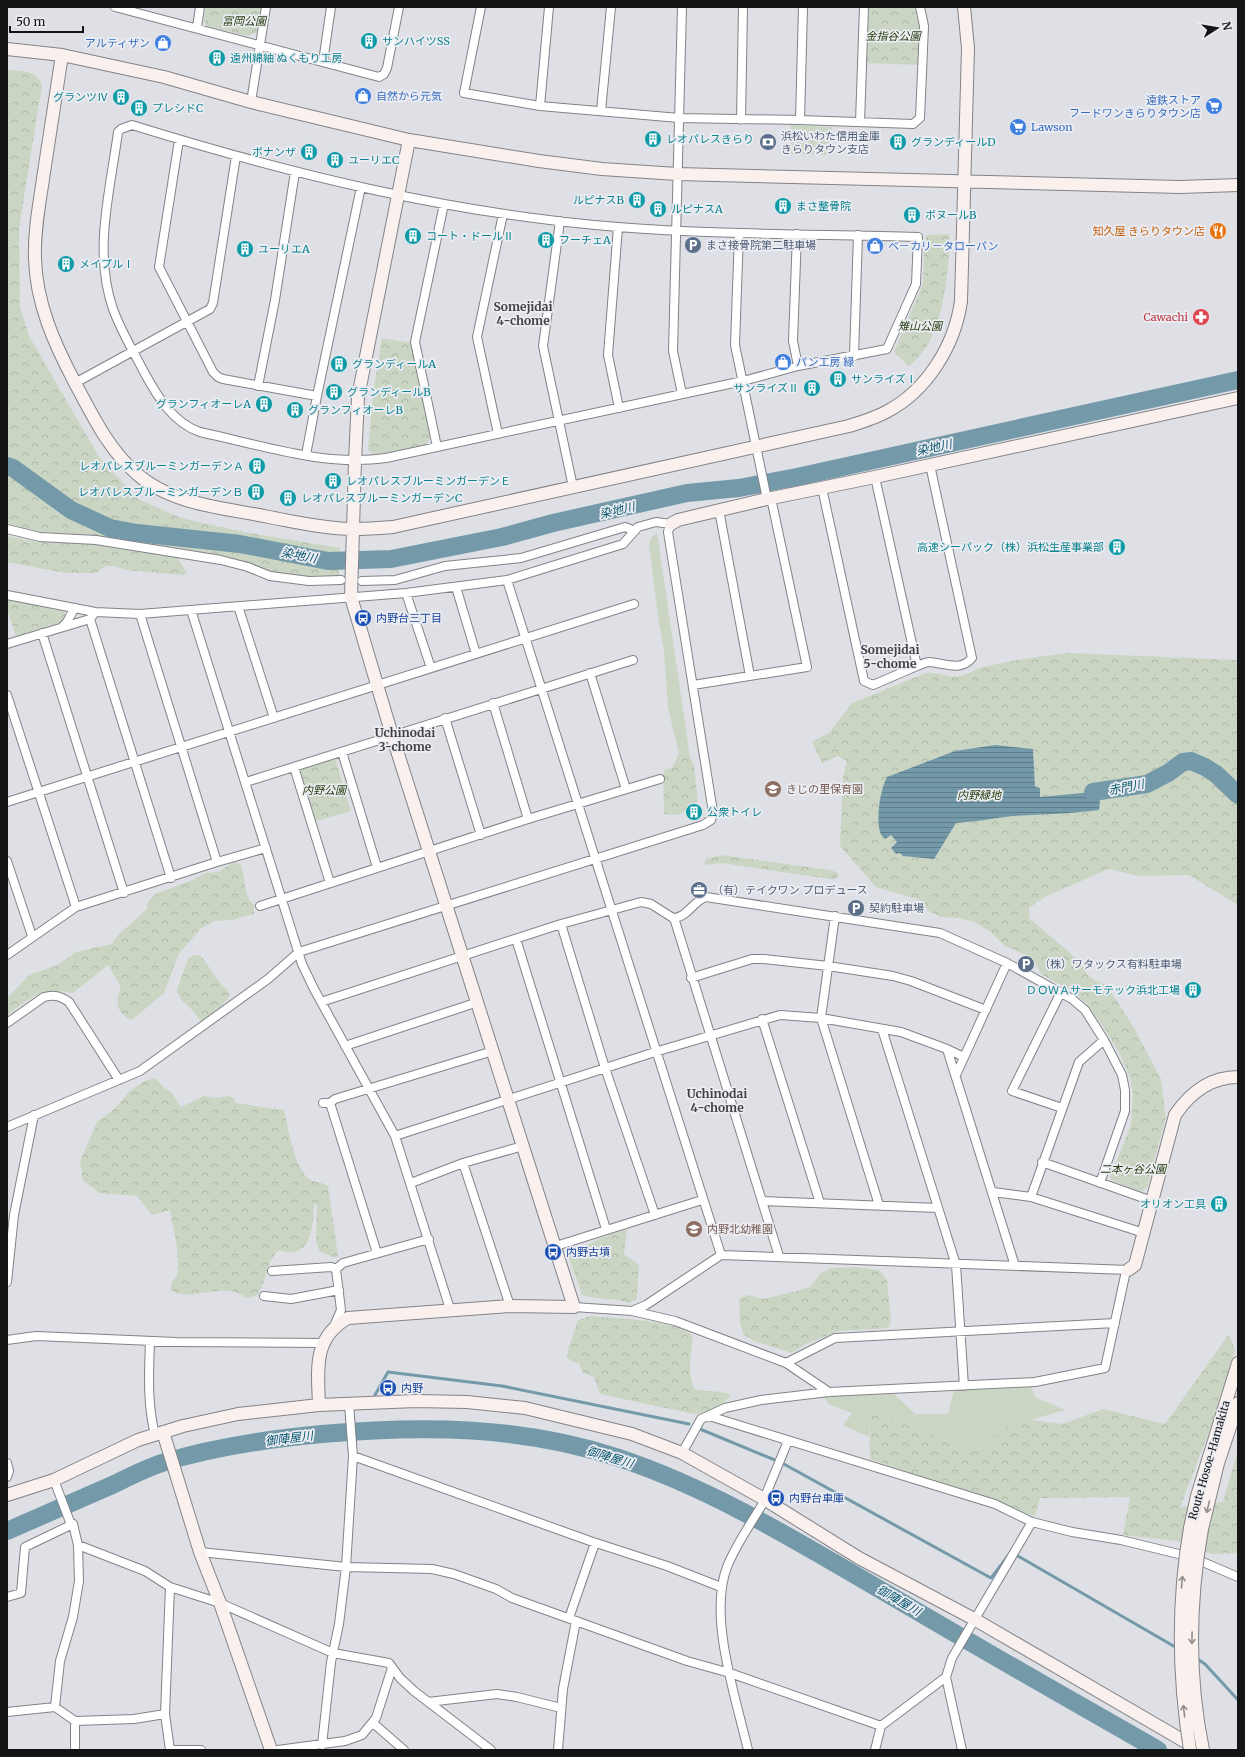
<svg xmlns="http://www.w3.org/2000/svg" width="1245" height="1757" viewBox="0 0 1245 1757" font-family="Merriweather,'Noto Sans JP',serif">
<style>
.grass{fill:#cad6c3}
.forest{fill:url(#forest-crowns)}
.water{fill:url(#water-rules)}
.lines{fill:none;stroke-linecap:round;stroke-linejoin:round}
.stream{stroke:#749aaa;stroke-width:3}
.river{stroke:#749aaa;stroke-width:18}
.street-casing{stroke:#828388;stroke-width:10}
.secondary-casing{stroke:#828388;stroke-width:14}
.street{stroke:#fff;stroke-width:8}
.secondary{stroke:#faf1ef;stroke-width:12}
.secondary-bridge-casing{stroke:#828388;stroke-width:14;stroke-linecap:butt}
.secondary-bridge{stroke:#faf1ef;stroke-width:12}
.oneway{stroke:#928e8d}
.labels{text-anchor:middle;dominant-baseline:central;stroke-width:3.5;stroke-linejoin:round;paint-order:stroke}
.park-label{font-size:11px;font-style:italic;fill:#263e0f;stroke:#ecedf3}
.culture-label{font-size:11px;fill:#0d838f;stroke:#ecedf3;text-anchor:start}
.shop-label{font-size:11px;fill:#366cbe;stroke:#ecedf3;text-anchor:start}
.service-label{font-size:11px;fill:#4e5e75;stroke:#ecedf3;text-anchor:start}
.food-label{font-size:11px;fill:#c56008;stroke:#ecedf3;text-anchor:end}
.health-label{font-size:11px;fill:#be3a42;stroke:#ecedf3;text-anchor:end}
.transit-label{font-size:11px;fill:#164399;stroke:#ecedf3;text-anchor:start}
.education-label{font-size:11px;fill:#785e54;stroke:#ecedf3;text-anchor:start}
.street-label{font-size:11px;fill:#131416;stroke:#ecedf3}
.neighbourhood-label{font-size:12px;font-weight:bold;fill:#414247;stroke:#ecedf3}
.water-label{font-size:12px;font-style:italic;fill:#06546c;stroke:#ecedf3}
</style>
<defs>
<pattern id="forest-crowns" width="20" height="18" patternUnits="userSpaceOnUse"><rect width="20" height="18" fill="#cad6c3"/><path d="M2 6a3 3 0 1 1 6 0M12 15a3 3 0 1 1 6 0" fill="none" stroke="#adb7a7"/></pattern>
<pattern id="water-rules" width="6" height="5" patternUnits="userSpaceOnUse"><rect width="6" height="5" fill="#749aaa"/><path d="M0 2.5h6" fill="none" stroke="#5e7c89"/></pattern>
</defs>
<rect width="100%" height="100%" fill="#dee0e5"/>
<path class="grass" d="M791,125L832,127L831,155L789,154Z
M657,533L690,757L679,753L668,708L664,650L659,624L649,545L651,538Z
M1031,1385L1035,1397L1065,1410L1002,1428L989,1449L964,1447L869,1408V1437L843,1425L852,1413L828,1404L824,1396L894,1394L915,1414H948L954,1390Z"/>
<path class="forest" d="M206,7H261L257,32L248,36L206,26L204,20Z
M869,7H914L919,25L918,65L867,63Z
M7,70C21,71 37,70 42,85L19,228L20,307L29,336L99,457L138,499L181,518L244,532L340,548L339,576H305L271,571L224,556L93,535L39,532L7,524Z
M948,234L950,237C948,275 944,341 909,366L894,352L923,284L924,246L927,235Z
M382,338L412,343L431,437L426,445L374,455L368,450L374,387Z
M7,536L37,542L95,544L176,556L187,573L183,575L125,570L115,566H106L96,573H66L7,562Z
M7,599L65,611V617L61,622L16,636L7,609Z
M1068,653L1238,660V905L1189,875L1139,876L1108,869L1043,898L1029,908V918L1068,951L1082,965L1089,977L1107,986L1133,1026L1161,1079L1166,1117L1147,1187L1141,1192L1111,1180L1110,1177L1131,1125L1133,1093L1129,1075L1121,1056L1107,1032L1087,1004L1075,993L1041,974L1033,958L1005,946L991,932L974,922L959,918L941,917L929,911L917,899L876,887L840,846L843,778L847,761L838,756L822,763L812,742L830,732L852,703L926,673C938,671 948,679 960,676C967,675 973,670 980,668C1009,660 1038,657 1068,653Z
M679,753L690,757L694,765L698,802L678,815L664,814L663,774L666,769L672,768Z
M335,758L351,811L313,822L298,769Z
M721,855L830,870L836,872L839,875L836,879H830L722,863L707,865L704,863L706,859Z
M233,862L240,864C246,876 243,897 254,905V914L232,920L215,921L200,929L178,955L164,993L132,1020C116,1015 115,1000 121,987L108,965L73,993C39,987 33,997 7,1015V998L29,975L58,965L76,952L112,944L117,936L147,909L148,901L155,894L193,880L206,873L219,872Z
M193,955H200C208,963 220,987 227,989L230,995L222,1006L202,1022C197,1018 196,1014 192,1010C185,1002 179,1001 177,990L188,959Z
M155,1078L163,1087L171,1092L181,1107L204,1096L216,1098L227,1096L232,1097L236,1103L284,1110C288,1127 294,1168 309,1179C313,1182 322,1182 328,1186L338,1256L335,1258L319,1251L316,1240L317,1205H314C313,1226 311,1262 279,1250C264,1263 268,1282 256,1296L246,1298C224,1279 190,1305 170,1289L173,1280L178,1274L177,1247L170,1210L152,1215L137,1196L99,1193L83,1180L80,1162L97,1122L114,1109L130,1091L144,1081Z
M627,1229L624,1254L639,1265L637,1299L629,1303C613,1297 597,1300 582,1295L568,1255L601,1238Z
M855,1267L879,1270L887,1280L891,1321L888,1328L838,1331L806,1344L792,1353L754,1341L743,1334L740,1323L739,1298L748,1295L763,1299L793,1292L810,1287L820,1274L830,1268Z
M591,1316C616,1319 676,1319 693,1336C691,1355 687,1370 694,1389C704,1392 722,1390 731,1395C721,1407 709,1413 694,1414L600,1394L594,1377L583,1373L579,1363L571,1361L567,1357L569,1347L578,1320Z
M1229,1334L1235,1350L1213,1421L1180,1507L1223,1502L1238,1450V1553L1212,1554L1177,1541L1123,1535L1130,1497L1040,1498L1035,1516L870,1459L869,1408L964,1447L989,1449L1002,1428L1025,1419L1063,1424L1103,1409L1165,1424Z"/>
<path class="water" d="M995,745L1033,749L1035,787L1040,788V797L1093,792L1100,801L1099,810C1070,814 1042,814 1013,816C994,818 975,822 956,823L934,859L903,856L900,853L896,854L891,848L897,842L891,835L885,839C883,837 881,835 880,832C876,816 880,791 887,777L955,751Z
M55,1506L59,1512L7,1534V1526Z"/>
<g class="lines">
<path class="stream" d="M375,1395L388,1372L502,1386L689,1424
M700,1429L782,1463L991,1578L1008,1556
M1013,1555L1018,1556L1177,1648
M1196,1658L1205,1664L1238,1700"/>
<path class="river" d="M7,466L13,468L71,510L110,528L137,533L240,544L328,561L391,559L502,537L553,523L687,493L739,488L797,477L1238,380
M1093,792L1147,784L1168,773L1183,762L1191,761L1205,767L1216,774L1238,795
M7,1531C42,1516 76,1501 110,1486C127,1478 144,1469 162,1463C213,1447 268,1439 322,1434C422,1425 523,1426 619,1458C718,1491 808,1548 898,1600C984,1651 1071,1700 1158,1750"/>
<g class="street-casing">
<path id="street" d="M115,7L379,77L384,74L387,68L399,7
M481,7L464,93L540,106L679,118L800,120
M682,7L673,351L682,394
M803,7L800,120L913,124L920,118L924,26L920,7
M197,27L200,7
M323,62L331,7
M251,102L266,7
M540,106L549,7
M601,111L611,7
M741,120L743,7
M860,122L864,7
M132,125C290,174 452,214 618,227C718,235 818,234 918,237L916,284L887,349L798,366L743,381L386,458C324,467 261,445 200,432C173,423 157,396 144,372C133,351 121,331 113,309C93,251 110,192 118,132L121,129Z
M179,140L159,267L213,372L218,377L223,379L317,396
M560,221L543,346L573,487
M618,227L608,355L619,408
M739,233L735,345L767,499
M797,234L793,341L798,366
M854,356L858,235
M75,383L210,309L213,303L236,156
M258,386L275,300L295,172
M498,434L477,337L503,214
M437,447L415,342L444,204
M306,455L317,396L361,187
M822,488L864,681L873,685L917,666L875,477
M719,510L750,676
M7,529L40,537L96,540L221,560L248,567L270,576L309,581L341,580
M507,580L721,1255
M362,581L395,580L445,566L521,558L625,527L635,531
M456,587L476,654
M406,593L431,668
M7,595L95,612L140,614L406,593L507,580L623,544L638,527L656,522L671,524L668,532L713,812L711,820L703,825L299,952L268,979L140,1071L7,1127
M238,606L274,718
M191,610L302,964L314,989L395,1136L450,1309
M140,614L217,862
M90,619L171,878
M63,626L67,622L74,609
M42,633L124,893
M7,644L90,619L93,615
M917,666C921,665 925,662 929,662C945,663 960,672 972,658L930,465
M590,673L626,789
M693,685L807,667L771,498
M7,695L76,907
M493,703L528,819
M445,718L481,835
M342,752L377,867
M294,767L330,883
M246,782L633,660
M7,802L634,604
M7,861L32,936
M260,906L528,819L660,779
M835,916L821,1018L879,1205
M673,918C687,918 693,901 706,897L940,933L1007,963L1072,999L1085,1010L1104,1040L1122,1075L1125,1090V1111L1100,1183
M561,924L605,1068L655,1215
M516,939L606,1229
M7,955L76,907L217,862L266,848
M691,978L752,959H764L828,966L893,976L911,981L986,1010
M1061,992L1012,1091L1062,1108
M321,1002L561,924L641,902L651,904L673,918L675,921L779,1256
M762,1019L820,1203
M7,1023L44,997C54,994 60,996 69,1002L119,1080
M882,1029L956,1265L964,1386
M345,1046L478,1002
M947,1049L964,1057
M956,1075L1007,963
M323,1103H330L335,1099L493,1051
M330,1103L377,1253
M395,1136L655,1052L780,1015L821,1018L901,1032L947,1049L1015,1266
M1042,1162L1152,1201
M463,1163L510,1306
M411,1183L463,1163L523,1146
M993,1192L1031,1197L1144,1233
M1031,1197L1079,1062L1104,1040
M762,1201L938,1208
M556,1246L702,1200
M272,1271L331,1267L336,1269
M7,1282L14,1215L34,1115
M264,1296L291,1299L339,1290
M574,1307L632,1311L675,1321L786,1363L829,1392
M632,1311L646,1305L721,1255L1128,1270
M334,1326L341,1310L336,1269L343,1263L429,1239
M7,1340L36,1336L176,1342L324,1343
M150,1341C149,1372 147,1403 155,1435
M786,1363L835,1338L1115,1323
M709,1416L995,1504L1032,1522L1072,1532L1121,1540L1191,1557L1238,1577
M682,1453L701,1419L725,1408L761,1400L829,1392L1035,1382L1105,1368L1126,1271
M353,1456L590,1541L667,1566L721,1587
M7,1463L9,1471L7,1477
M764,1499L788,1441
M73,1524L78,1545L79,1581L73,1617L60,1661L55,1707L75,1721V1750
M78,1545L145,1571L170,1587L220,1603L333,1653L389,1663L400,1678L414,1691L491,1750
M200,1552L346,1567L432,1569L454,1574L496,1589L512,1598L687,1661L730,1673L881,1726
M170,1587L165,1714L170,1750
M7,1597L21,1593L25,1547L73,1524L70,1522L54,1480
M569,1618L595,1543
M428,1702L497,1694L517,1697L561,1708
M7,1712L55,1707
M75,1721L134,1719L165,1714
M373,1723L404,1750
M322,1745L331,1662L339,1624L346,1567L353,1456L349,1404
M172,1750H201
M278,1750L345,1741L362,1735L376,1718L392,1668
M558,1750L563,1689L576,1621
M748,1750C736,1698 708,1617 727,1567C736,1544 752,1522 765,1500
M875,1750L881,1726L946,1677
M962,1750L946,1677L952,1658L1032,1522"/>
</g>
<g class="secondary-casing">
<path id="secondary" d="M7,49L62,55L164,77L251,102L409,140L539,161L602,169L677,174L1180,187L1238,185
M62,55C56,94 50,133 44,172C40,201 34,229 35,258C36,303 54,343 75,383C93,416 108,449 137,474C172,505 225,508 269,517C296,522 326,529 354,529C367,529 380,528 393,527L849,426C862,422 875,418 886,412C927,391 955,345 961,301L968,48L964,7
M671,524L678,520L767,499L875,477L1238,398
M1128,1270L1135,1265L1175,1115C1190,1093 1210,1077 1238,1077
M319,1405C318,1371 312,1338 348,1318L510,1306L574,1307L392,735L351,597L355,461L358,397L409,140
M163,1432L200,1552L220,1603L271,1750
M7,1495L54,1480L138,1440L183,1426L238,1414L319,1405L416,1401L467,1402L525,1408L632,1434L682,1453L764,1499L859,1558L974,1619L1196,1748
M1190,1528L1197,1496L1238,1363
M1202,1529L1218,1463L1238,1403"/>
</g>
<use href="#street" class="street"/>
<use href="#secondary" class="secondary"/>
<g class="secondary-bridge-casing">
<path id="secondary-bridge" d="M1190,1528C1177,1603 1178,1675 1190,1750
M1202,1529C1189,1603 1188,1677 1203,1750"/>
</g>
<use href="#secondary-bridge" class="secondary-bridge"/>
</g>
<defs><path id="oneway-shaft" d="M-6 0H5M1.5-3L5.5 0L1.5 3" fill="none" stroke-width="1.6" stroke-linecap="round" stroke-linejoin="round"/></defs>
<g class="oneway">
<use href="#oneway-shaft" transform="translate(1208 1507) rotate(103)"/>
<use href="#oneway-shaft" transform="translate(1182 1582) rotate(-85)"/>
<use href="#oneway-shaft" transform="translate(1192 1638) rotate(91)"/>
<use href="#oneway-shaft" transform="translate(1184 1711) rotate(-97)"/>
</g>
<defs>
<g id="building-disc" transform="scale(0.9)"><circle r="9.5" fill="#0f9aa8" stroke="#ecedf3"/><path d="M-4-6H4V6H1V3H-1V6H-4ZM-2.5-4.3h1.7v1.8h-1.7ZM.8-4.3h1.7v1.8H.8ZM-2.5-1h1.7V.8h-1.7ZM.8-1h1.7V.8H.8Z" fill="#fff"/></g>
<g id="shop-disc" transform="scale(0.9)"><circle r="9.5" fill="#3f7fe0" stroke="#ecedf3"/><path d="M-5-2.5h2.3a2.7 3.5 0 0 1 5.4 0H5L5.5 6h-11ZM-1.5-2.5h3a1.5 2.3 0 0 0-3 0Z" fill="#fff"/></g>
<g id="supermarket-disc" transform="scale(0.9)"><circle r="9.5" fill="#3f7fe0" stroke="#ecedf3"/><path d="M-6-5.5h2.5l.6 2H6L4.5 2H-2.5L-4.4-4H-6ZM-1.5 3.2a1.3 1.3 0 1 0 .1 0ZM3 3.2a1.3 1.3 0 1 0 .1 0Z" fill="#fff"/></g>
<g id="bank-disc" transform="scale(0.9)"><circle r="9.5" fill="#5c6f8a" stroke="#ecedf3"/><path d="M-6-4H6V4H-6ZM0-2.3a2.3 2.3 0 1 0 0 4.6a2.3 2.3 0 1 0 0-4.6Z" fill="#fff"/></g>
<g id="restaurant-disc" transform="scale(0.9)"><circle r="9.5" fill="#e8710a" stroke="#ecedf3"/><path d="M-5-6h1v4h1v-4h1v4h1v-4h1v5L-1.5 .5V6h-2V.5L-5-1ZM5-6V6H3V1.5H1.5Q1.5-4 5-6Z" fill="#fff"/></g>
<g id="parking-disc" transform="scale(0.9)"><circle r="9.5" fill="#5c6f8a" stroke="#ecedf3"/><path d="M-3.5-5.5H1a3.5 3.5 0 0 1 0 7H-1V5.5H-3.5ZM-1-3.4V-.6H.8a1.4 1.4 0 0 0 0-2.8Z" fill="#fff"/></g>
<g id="pharmacy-disc" transform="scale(0.9)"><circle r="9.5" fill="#e0444e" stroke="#ecedf3"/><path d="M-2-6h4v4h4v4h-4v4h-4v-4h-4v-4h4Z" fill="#fff"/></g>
<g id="bus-disc" transform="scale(0.9)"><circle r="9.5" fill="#1a4fb4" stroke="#ecedf3"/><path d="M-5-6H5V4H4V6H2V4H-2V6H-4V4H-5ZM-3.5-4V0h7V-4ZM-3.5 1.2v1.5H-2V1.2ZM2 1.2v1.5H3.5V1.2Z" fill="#fff"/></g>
<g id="school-disc" transform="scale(0.9)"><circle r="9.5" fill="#8d6e63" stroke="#ecedf3"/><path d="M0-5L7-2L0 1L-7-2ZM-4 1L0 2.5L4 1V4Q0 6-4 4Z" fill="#fff"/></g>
<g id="office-disc" transform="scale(0.9)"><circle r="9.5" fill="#5c6f8a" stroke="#ecedf3"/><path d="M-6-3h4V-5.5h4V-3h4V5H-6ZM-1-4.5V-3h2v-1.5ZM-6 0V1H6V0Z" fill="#fff"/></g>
</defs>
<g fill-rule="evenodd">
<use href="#building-disc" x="369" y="41"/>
<use href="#shop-disc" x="163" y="43"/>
<use href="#building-disc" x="217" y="58"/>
<use href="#shop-disc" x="363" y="96"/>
<use href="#building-disc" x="121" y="97"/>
<use href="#supermarket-disc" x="1214" y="106"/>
<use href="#building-disc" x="139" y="108"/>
<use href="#supermarket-disc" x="1018" y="127"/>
<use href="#building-disc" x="653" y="139"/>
<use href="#bank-disc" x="768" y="142"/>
<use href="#building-disc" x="898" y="142"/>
<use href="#building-disc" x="309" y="152"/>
<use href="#building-disc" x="335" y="160"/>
<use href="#building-disc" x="637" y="200"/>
<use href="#building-disc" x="783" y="206"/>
<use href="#building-disc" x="658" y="209"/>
<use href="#building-disc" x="912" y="215"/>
<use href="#restaurant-disc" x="1218" y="231"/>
<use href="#building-disc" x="413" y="236"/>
<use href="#building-disc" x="546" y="240"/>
<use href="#parking-disc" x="693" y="245"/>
<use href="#shop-disc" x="875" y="246"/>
<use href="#building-disc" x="245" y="249"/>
<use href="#building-disc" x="66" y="264"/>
<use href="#pharmacy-disc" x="1201" y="317"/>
<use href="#shop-disc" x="783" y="362"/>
<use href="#building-disc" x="339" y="364"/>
<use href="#building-disc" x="838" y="379"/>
<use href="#building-disc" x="812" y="388"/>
<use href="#building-disc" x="334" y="392"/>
<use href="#building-disc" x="264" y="404"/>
<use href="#building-disc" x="295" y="410"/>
<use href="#building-disc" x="257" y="466"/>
<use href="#building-disc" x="333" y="481"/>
<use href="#building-disc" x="256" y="492"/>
<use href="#building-disc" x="288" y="498"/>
<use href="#building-disc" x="1117" y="547"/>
<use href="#bus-disc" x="363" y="618"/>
<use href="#school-disc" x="773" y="789"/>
<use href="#building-disc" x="694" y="812"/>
<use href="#office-disc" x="699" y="890"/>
<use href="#parking-disc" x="856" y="908"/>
<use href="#parking-disc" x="1026" y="964"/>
<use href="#building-disc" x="1193" y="990"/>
<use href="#building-disc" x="1219" y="1204"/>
<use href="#school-disc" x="694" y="1229"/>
<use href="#bus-disc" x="553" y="1252"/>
<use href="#bus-disc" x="388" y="1388"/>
<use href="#bus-disc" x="776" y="1498"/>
</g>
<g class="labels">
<g class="park-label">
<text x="244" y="21">富岡公園</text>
<text x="893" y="36">金指谷公園</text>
<text x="920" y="326">雉山公園</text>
<text x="324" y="790">内野公園</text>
<text x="979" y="795">内野緑地</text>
<text x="1133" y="1169">二本ヶ谷公園</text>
</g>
<g class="culture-label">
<text x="382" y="41">サンハイツSS</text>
<text x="230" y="58">遠州綿紬 ぬくもり工房</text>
<text x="108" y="97" text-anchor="end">グランツⅣ</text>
<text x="152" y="108">プレシドC</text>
<text x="666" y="139">レオパレスきらり</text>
<text x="911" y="142">グランディールD</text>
<text x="296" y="152" text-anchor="end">ボナンザ</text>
<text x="348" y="160">ユーリエC</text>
<text x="624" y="200" text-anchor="end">ルピナスB</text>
<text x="796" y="206">まさ整骨院</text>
<text x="671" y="209">ルピナスA</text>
<text x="925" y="215">ボヌールB</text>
<text x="426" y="236">コート・ドールⅡ</text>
<text x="559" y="240">フーチェA</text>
<text x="258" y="249">ユーリエA</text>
<text x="79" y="264">メイプルⅠ</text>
<text x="352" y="364">グランディールA</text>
<text x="851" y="379">サンライズⅠ</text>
<text x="799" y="388" text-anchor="end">サンライズⅡ</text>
<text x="347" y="392">グランディールB</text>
<text x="251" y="404" text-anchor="end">グランフィオーレA</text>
<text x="308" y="410">グランフィオーレB</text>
<text x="244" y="466" text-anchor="end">レオパレスブルーミンガーデンＡ</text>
<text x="346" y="481">レオパレスブルーミンガーデンＥ</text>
<text x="243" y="492" text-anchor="end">レオパレスブルーミンガーデンＢ</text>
<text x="301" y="498">レオパレスブルーミンガーデンC</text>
<text x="1104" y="547" text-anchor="end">高速シーパック（株）浜松生産事業部</text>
<text x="707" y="812">公衆トイレ</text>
<text x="1180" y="990" text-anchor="end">ＤＯＷＡサーモテック浜北工場</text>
<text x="1206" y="1204" text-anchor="end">オリオン工具</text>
</g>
<g class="shop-label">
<text x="150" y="43" text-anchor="end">アルティザン</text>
<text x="376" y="96">自然から元気</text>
<text x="1201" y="100" text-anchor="end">遠鉄ストア<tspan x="1201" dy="13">フードワンきらりタウン店</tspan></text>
<text x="1031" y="127">Lawson</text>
<text x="888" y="246">ベ－カリ－タローパン</text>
<text x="796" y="362">パン工房 緑</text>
</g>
<g class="service-label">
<text x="781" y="136">浜松いわた信用金庫<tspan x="781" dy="13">きらりタウン支店</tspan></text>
<text x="706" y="245">まさ接骨院第二駐車場</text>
<text x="712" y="890">（有）テイクワン プロデュース</text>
<text x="869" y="908">契約駐車場</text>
<text x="1039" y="964">（株）ワタックス有料駐車場</text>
</g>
<g class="food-label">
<text x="1205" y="231">知久屋 きらりタウン店</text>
</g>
<g class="health-label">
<text x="1188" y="317">Cawachi</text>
</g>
<g class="transit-label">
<text x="376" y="618">内野台三丁目</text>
<text x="566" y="1252">内野古墳</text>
<text x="401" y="1388">内野</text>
<text x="789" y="1498">内野台車庫</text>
</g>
<g class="education-label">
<text x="786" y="789">きじの里保育園</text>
<text x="707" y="1229">内野北幼稚園</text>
</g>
<g class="street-label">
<text transform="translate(1209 1460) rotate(-74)">Route Hosoe-Hamakita</text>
</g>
<g class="neighbourhood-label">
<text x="523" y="306">Somejidai<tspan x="523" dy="14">4-chome</tspan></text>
<text x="890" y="649">Somejidai<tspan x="890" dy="14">5-chome</tspan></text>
<text x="405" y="732">Uchinodai<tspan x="405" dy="14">3-chome</tspan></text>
<text x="717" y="1093">Uchinodai<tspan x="717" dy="14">4-chome</tspan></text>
</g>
<g class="water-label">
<text transform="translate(934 447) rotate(-12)">染地川</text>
<text transform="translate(617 510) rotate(-13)">染地川</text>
<text transform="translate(299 555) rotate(11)">染地川</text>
<text transform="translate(1126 787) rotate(-11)">赤門川</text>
<text transform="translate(289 1438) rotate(-7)">御陣屋川</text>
<text transform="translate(610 1457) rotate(17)">御陣屋川</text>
<text transform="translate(899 1600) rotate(30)">御陣屋川</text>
</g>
</g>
<rect width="1245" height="1757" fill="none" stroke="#131416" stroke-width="16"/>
<g transform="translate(1217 28) rotate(78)" stroke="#ecedf3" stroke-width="3" paint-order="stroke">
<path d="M0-3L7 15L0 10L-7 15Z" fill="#131416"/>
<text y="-6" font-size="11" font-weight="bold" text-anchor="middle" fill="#131416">N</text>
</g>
<path d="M10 26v6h73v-6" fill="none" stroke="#131416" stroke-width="2"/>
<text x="16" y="26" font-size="12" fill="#131416" stroke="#ecedf3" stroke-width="3" paint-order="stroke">50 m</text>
</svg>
